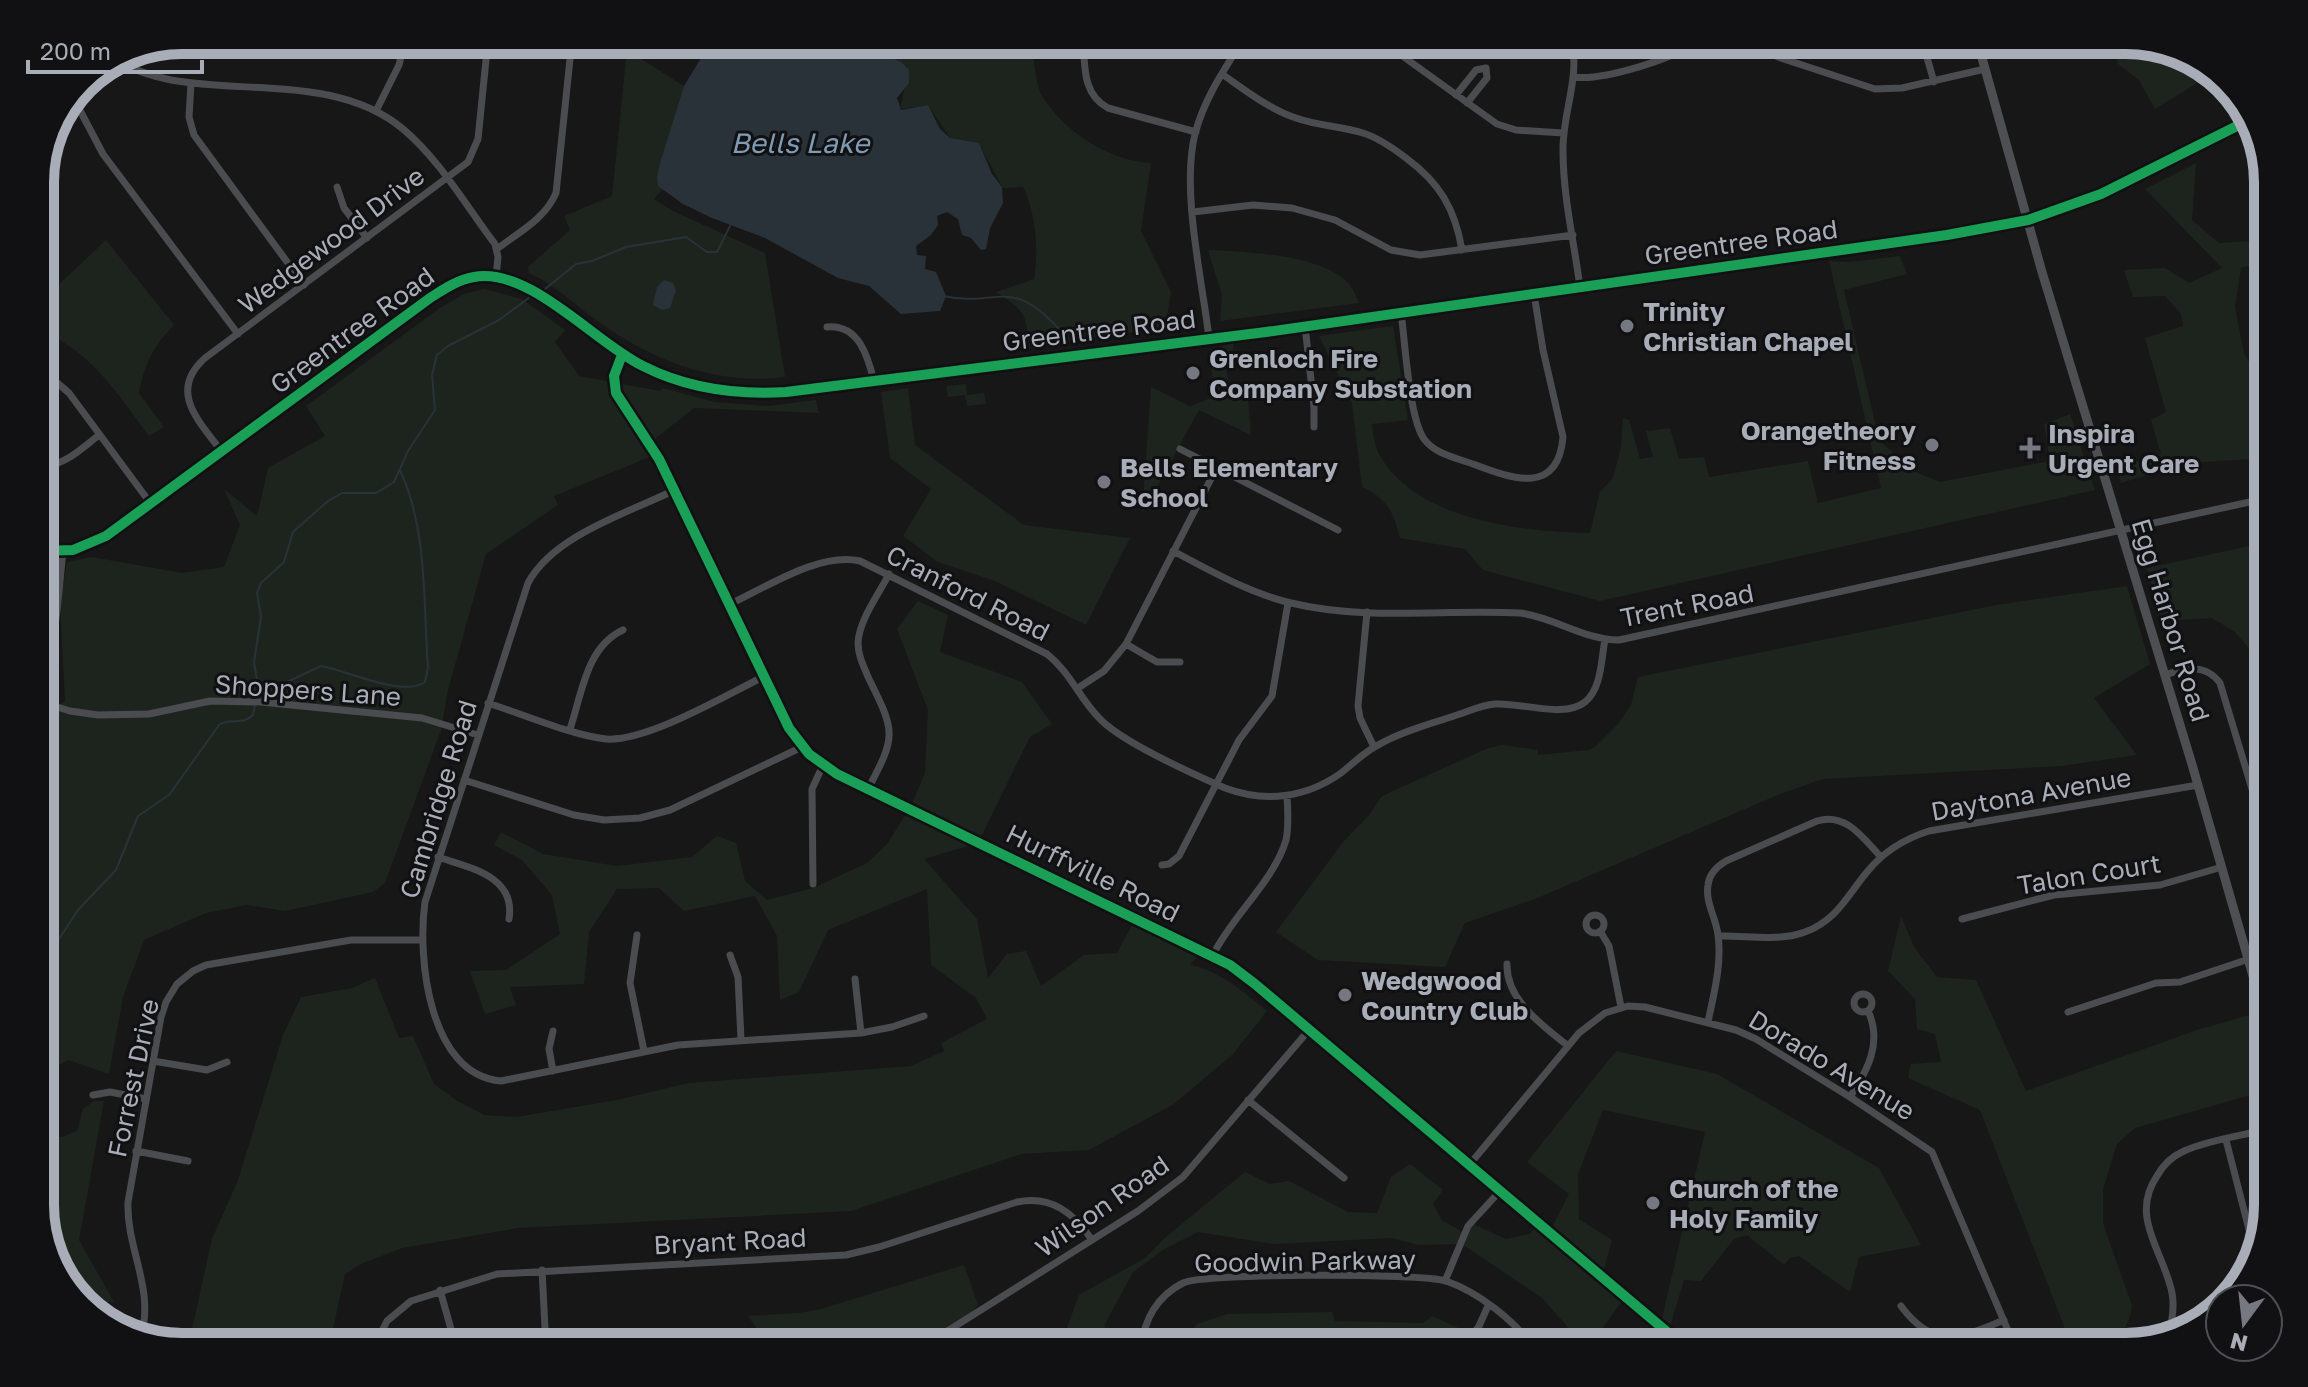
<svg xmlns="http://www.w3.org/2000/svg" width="2308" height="1387" viewBox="0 0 2308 1387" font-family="'Golos Text',sans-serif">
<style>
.green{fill:#1d241e}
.water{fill:#2a3239}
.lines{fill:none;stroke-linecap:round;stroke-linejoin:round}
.stream{stroke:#2a3239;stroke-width:2}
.minor{stroke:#4b4c50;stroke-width:7}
.major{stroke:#4d4f52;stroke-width:9}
.cycleway-casing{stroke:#111113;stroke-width:15}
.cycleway{stroke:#1a9f57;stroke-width:10}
.poi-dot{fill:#757880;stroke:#111113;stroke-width:3}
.labels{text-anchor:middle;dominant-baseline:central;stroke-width:6;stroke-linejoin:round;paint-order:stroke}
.street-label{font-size:26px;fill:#a8adb8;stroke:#111113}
.poi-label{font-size:26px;font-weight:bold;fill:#a8adb8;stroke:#111113;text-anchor:start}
.water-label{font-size:28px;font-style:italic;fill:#7f9bb3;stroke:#111113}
.rim{fill:none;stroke:#a8adb8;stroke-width:10}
</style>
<rect width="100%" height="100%" fill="#171717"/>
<path class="green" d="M855,40H1031C1034,54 1035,84 1042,96C1065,132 1109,161 1151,163L1141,231L1171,292L1165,328L1029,346C1026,313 1025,311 996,292L1034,279C1039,252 1036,213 1023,187L1003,188L979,144L950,138L928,105L900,109L909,70Z
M2111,40H2126L2197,59L2212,74L2155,109L2139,80L2118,64Z
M627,50L684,86L657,176L663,189L654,199L673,211L765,253L785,377C716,386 650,360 595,319C574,304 552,283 529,273L528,267L570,230L564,216L612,196Z
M2196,163L2192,220L2219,243L2253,241L2268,218V260L2241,268L2235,307L2244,353L2268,395V458L2187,463L2121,483L2117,468L2161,454L2151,420L2166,412L2145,338L2183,326L2181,314L2165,296L2133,297L2124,270L2165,268L2189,283L2222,268L2145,189Z
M106,240L174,325C154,345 144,365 139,393L164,427L149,436C116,392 93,353 40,330V284L56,287Z
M1208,250C1247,252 1318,254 1347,282C1353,287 1356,297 1359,303L1220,321L1222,295Z
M1900,256L1907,274L1844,290L1879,440L1913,471L1940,482L2050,461L2044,424L2070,414L2095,490L1600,601L1483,570L1465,549L1400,538C1393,512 1388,499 1362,487L1352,403L1319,336L1393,326L1408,420L1372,424C1373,433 1374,445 1379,454C1415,520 1522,532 1590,533L1600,492L1613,478L1621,447L1623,418L1629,420L1640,459L1653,457L1646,431L1670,428L1679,459L1704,457L1709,477L1808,461L1818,503L1881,488L1829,261L1849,262Z
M484,289L522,299L565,330L555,342L579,376L660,391L663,388L714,402L769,406L816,400L819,413L694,408L651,442L657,454L554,496L558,505L486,554L448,690L441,730L385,883L373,892L285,911L247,905L206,913L144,940L123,997L109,1074L68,1060L42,1075L45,1085L60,1089L56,1098L40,1106V750L45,712L65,701L60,603L67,562L92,557L182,573L224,567L240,525L224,489L257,516L268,468L325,436L306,406L440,308L464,294Z
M1234,343L1232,354L1225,365L1229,383L1247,386L1251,435L1199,410L1142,514L1151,387L1190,406L1214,397L1210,349Z
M966,384L967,395L984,393L986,404L967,406L965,395L948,397L946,386Z
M908,388L915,445L1024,525L1130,538L1086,625L995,581L938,562L903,536L931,489L890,458L881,392Z
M2268,542V683L2263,665L2235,632L2212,618L2162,621L2147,568Z
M2127,586L2150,664L2094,698L2137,755L2061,766L1823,779L1780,794L1535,899L1465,923L1445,967L1318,960L1276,932L1344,841L1369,815L1382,796L1486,749L1502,745L1538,750V755L1589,750L1596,746L1619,723L1631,705L1638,677L1996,605Z
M918,601L948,615L940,652L1022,682L1052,724L1030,737L978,843L924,859L977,919L988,978L1007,954L1026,951L1041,986L1084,955L1117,953L1137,916L1203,951L1190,965C1221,971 1243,992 1267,1011L1233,1054L1174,1104L1089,1150L1021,1154L851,1211L518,1228L402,1248L361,1264L345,1274L329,1347H188L212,1239L238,1180L283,1035L301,997L352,988L375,978L399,1038L413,1036L434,1084L456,1100L484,1115L516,1117L617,1100L689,1083L911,1066L944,1051L941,1043L987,1019L976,998L931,965L927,889L828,930L799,992L780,1000L777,936L755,896L684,911L659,888L617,889L589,932L584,984L510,987L516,1005L485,1014L470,971L506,970L560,934L552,895L522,860L494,845L501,832L543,854L617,866L692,857L717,836L736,843L745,881L767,900L813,888L867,863L887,844L910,808L925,773L928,710L897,629Z
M1901,916L1914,947L1937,977L1976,980L2026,1091L2197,1030L2256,1013L2268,1061V1090L2135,1128L2117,1144L2103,1189V1223L2132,1306C2127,1341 2106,1347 2074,1347L2069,1339L1980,1110L1908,1078L1911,1064L1941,1062L1935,1034L1917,1029L1915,999L1888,971Z
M1616,1051L1717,1074L1879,1168L1921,1245L1859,1257L1850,1292L1799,1256L1790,1258L1784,1265L1747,1235L1734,1239L1701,1281L1684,1280L1669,1330L1661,1323L1705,1132L1603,1110L1578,1174L1579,1219L1612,1240L1603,1272L1627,1294L1599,1333L1596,1347H1578L1573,1333L1542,1298L1462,1244L1418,1245L1392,1238L1274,1244L1198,1232L1166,1248L1133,1272L1105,1324L1103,1347H1060L1079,1295L1145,1258L1167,1236L1245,1172L1270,1184L1289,1181L1348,1212L1377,1213L1391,1177L1410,1164L1443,1190L1433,1204L1442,1220L1464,1233L1471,1223L1506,1239L1530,1234L1540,1220L1551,1229L1569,1194L1527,1162Z
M94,1101H104L79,1240L114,1302L84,1301L59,1276L40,1214V1136L62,1137L77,1131L83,1109Z
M964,1265L978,1305L955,1333L960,1347H846L837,1334L782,1347H769L748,1316L799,1313L821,1309Z
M1332,1312L1335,1321L1423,1323L1432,1316L1463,1330L1480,1347H1456L1453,1344C1440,1340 1425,1333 1412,1332C1337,1323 1260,1329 1185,1340L1197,1324L1227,1314Z"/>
<path class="water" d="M712,40H854L901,62L909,70V83L897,98L901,110L928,105L940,129L950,138L979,143L992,174L1002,187L1003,203L990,228L986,249L981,250L971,238L962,235L958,219L947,212L937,216L938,225L931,235L916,246L917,255L926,256L925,269L936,272L946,296L940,311L901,314L869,286L838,278L765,238L712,218L683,204L658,186L657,176L661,160L684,86Z
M664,280L673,283L676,290L670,308L662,310L653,305L657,287Z"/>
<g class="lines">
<path class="stream" d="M545,289L576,264L592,261L626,247L686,237L707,252H717L730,226
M943,296C998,308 1009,275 1058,328
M261,688L287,682L321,666C346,670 403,698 425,682L428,667C423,602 428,531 400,470
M40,968L78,910L116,870L138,816L169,795L219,725C230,717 243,726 253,715L258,687L254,662L261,617L257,593L261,583L284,562L293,532L328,501L342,493H376L394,482L408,451L435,410L432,375L437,355L448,346L499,320L530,297"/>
<path class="minor" d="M1083,40C1085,66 1082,94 1108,108L1196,132
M1348,40L1380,47L1401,55L1497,124L1516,130L1563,133
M1571,40C1581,76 1562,114 1563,151C1563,196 1574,242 1580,287
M1747,40L1778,57L1875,89L1902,88L1985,69
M1922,40L1934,82
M113,60C131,69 152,76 171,80C248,94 339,76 403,129C440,160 466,206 495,244L498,257L496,277
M1222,74C1245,90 1269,109 1296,118C1318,126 1341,126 1363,133C1379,138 1393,148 1406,158C1440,183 1455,209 1462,250
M1573,77C1603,81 1675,59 1698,40
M191,83L189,117L194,135L304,285
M79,87L101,68
M1456,95L1476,70L1486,68L1487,78L1467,103
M74,99L103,154L238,334
M376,111L399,65L405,40
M337,187L344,208L367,238
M40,208L49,223L50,237
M1193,212L1253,205L1292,208L1335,220L1391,250L1420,255L1573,235
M497,249C519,232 545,219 556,193L572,40
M1401,312C1405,341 1409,418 1424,439C1435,454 1456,458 1473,464C1510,478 1558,497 1563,437L1543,350L1534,294
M1305,326L1314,407V427
M827,327C859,324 868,357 874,381
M1209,338C1202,279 1181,190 1195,134C1204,99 1224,70 1243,40
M622,355L614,376L616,393L659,459L789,728L809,754L837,774L1230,965L1255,984L1685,1347
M40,368L69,393L151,504
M1180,449L1338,530
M222,452C200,422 167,392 205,358L468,162L478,139L488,40
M40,467C64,466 81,449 99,435
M675,490C627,513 553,536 528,583L425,902C417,958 429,1075 501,1081L678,1045L861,1033L892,1027L924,1016
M40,551L73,550L106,536L430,298C444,289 457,280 474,277C530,267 594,342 643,366C688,389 736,395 786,392L1266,332L1947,235L2028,220L2101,194L2251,119
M1173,551C1211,571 1249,593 1291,603C1366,621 1444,609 1520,613C1554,617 1584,640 1619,640L2268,498
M730,604C767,587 819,552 860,561L1047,654C1071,673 1080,700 1101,720C1125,744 1193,774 1225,788C1265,803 1306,798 1341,773C1354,763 1365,751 1380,744C1403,731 1430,724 1454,716C1467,712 1481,705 1495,704C1521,702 1564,719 1585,702C1602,688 1601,659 1605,640
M1367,612L1358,706L1360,718L1374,747
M1126,644L1157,662H1180
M2165,675C2186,668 2205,663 2220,683L2268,842
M40,686C55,662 59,584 63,552
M1078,688L1104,671L1126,644L1216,469
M40,698L51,705L70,711L98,715L149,714L210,701L261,702L422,718L478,735
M488,703C522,714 574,736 606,739C647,742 726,695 765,676
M570,729C582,694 586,647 623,630
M464,780L574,815L604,820L640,818L670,810L802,747
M868,789C896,736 896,733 869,679C864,667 858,656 858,643C859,620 879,594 889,574
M438,857C470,868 516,876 509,919
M1162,865L1169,864L1179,856L1239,740L1272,696L1288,603
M813,884L812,789L823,765
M1586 924a9 9 0 1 1 18 0a9 9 0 1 1-18 0Z
M1962,919L2054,895L2160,885L2222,867
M1600,931L1609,946L1621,1007
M637,935L630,983L644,1051
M1718,936C1746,935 1779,942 1805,932C1837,920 1847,896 1867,872C1883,852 1904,839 1929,831L2198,785
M730,955L738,977L741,1039
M1213,955C1232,916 1274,881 1286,840C1289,826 1288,810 1287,796
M1507,964C1506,1000 1542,1025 1568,1046
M855,979L861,1033
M1854 1003a9 9 0 1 1 18 0a9 9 0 1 1-18 0Z
M2068,1012L2156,983L2180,982L2249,959
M1708,1022C1714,993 1722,964 1718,935C1716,918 1705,902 1708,885C1709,874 1716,867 1726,861L1817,821C1846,812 1863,838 1881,857
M153,1061L207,1070L227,1062
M553,1071L549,1049L553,1031
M93,1095L110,1092L146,1099
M1850,1097C1867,1071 1883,1043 1868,1011
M1248,1100L1344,1178
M2226,1140L2255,1253
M136,1151L188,1161
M1470,1164L1579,1033L1605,1013L1628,1006L1645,1007L1736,1030L1756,1039L1850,1097L1932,1152L2015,1347
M542,1270L546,1347
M1445,1281L1468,1226L1500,1191
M440,1290L456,1347
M1901,1306C1934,1351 1961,1338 2004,1320
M141,1336C155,1289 126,1248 128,1202L161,1017L166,1002L177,984L193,971L206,965L351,940H421
M2168,1336C2172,1322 2175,1308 2172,1293C2164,1252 2129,1217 2157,1176C2163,1165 2173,1156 2184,1151C2209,1140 2241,1136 2268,1129
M374,1347L387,1321L411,1301L497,1274L846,1255L879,1247L1017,1202C1051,1195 1074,1213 1092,1240
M922,1347L1138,1211L1183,1177L1309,1030
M1143,1347C1142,1320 1159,1295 1183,1283C1203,1273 1421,1273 1446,1281C1478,1292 1514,1320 1533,1347
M1464,1347L1479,1326L1488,1306
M1643,1347L1660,1326"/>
<path class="major" d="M1977,40L2042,272L2191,761L2268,1028"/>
<g class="cycleway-casing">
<path id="cycleway" d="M622,355L614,376L616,393L659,459L789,728L809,754L837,774L1230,965L1255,984L1685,1347
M40,551L73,550L106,536L430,298C444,289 457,280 474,277C530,267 594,342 643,366C688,389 736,395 786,392L1266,332L1947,235L2028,220L2101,194L2251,119"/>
</g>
<use href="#cycleway" class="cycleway"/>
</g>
<g class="poi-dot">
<circle cx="1627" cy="326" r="8"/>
<circle cx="1193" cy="373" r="8"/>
<circle cx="1932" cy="445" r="8"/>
<path d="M2026 436h8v8h8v8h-8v8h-8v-8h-8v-8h8z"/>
<circle cx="1104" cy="482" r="8"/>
<circle cx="1345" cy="995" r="8"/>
<circle cx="1653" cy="1203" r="8"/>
</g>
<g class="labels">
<g class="street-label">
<text transform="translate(331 240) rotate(-37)">Wedgewood Drive</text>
<text transform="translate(1741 242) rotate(-8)">Greentree Road</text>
<text transform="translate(352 330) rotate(-36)">Greentree Road</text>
<text transform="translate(1099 330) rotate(-7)">Greentree Road</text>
<text transform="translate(968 593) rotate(27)">Cranford Road</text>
<text transform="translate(1687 605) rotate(-11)">Trent Road</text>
<text transform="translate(2171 620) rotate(73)">Egg Harbor Road</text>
<text transform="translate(308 690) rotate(4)">Shoppers Lane</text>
<text transform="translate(2031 794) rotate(-10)">Daytona Avenue</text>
<text transform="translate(438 799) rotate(-73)">Cambridge Road</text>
<text transform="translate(1093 873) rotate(26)">Hurffville Road</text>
<text transform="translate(2089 874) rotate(-9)">Talon Court</text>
<text transform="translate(1832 1065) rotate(31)">Dorado Avenue</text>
<text transform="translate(133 1078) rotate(-78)">Forrest Drive</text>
<text transform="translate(1102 1206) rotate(-35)">Wilson Road</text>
<text transform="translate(730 1241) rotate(-3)">Bryant Road</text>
<text transform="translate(1305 1261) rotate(-1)">Goodwin Parkway</text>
</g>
<g class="poi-label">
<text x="1643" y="311">Trinity<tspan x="1643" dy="30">Christian Chapel</tspan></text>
<text x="1209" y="358">Grenloch Fire<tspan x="1209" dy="30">Company Substation</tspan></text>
<text x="1916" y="430" text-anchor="end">Orangetheory<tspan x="1916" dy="30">Fitness</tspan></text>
<text x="2048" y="433">Inspira<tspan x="2048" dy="30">Urgent Care</tspan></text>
<text x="1120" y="467">Bells Elementary<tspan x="1120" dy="30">School</tspan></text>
<text x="1361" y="980">Wedgwood<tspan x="1361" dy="30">Country Club</tspan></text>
<text x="1669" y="1188">Church of the<tspan x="1669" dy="30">Holy Family</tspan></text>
</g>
<g class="water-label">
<text x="800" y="142">Bells Lake</text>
</g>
</g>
<path d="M0 0H2308V1387H0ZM182 54H2126A128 128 0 0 1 2254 182V1205A128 128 0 0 1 2126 1333H182A128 128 0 0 1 54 1205V182A128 128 0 0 1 182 54Z" fill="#111113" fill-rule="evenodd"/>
<path class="rim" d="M182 54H2126A128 128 0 0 1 2254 182V1205A128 128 0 0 1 2126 1333H182A128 128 0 0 1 54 1205V182A128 128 0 0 1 182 54Z"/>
<g transform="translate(2244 1323) rotate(195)"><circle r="38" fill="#111113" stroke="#4d4f55" stroke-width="2"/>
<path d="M0-6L14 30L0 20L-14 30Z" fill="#757880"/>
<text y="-12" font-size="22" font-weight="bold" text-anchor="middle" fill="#a8adb8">N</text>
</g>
<path d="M28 60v12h174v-12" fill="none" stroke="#a8adb8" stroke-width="4"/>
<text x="40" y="60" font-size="24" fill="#a8adb8" stroke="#111113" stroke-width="6" paint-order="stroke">200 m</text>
</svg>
